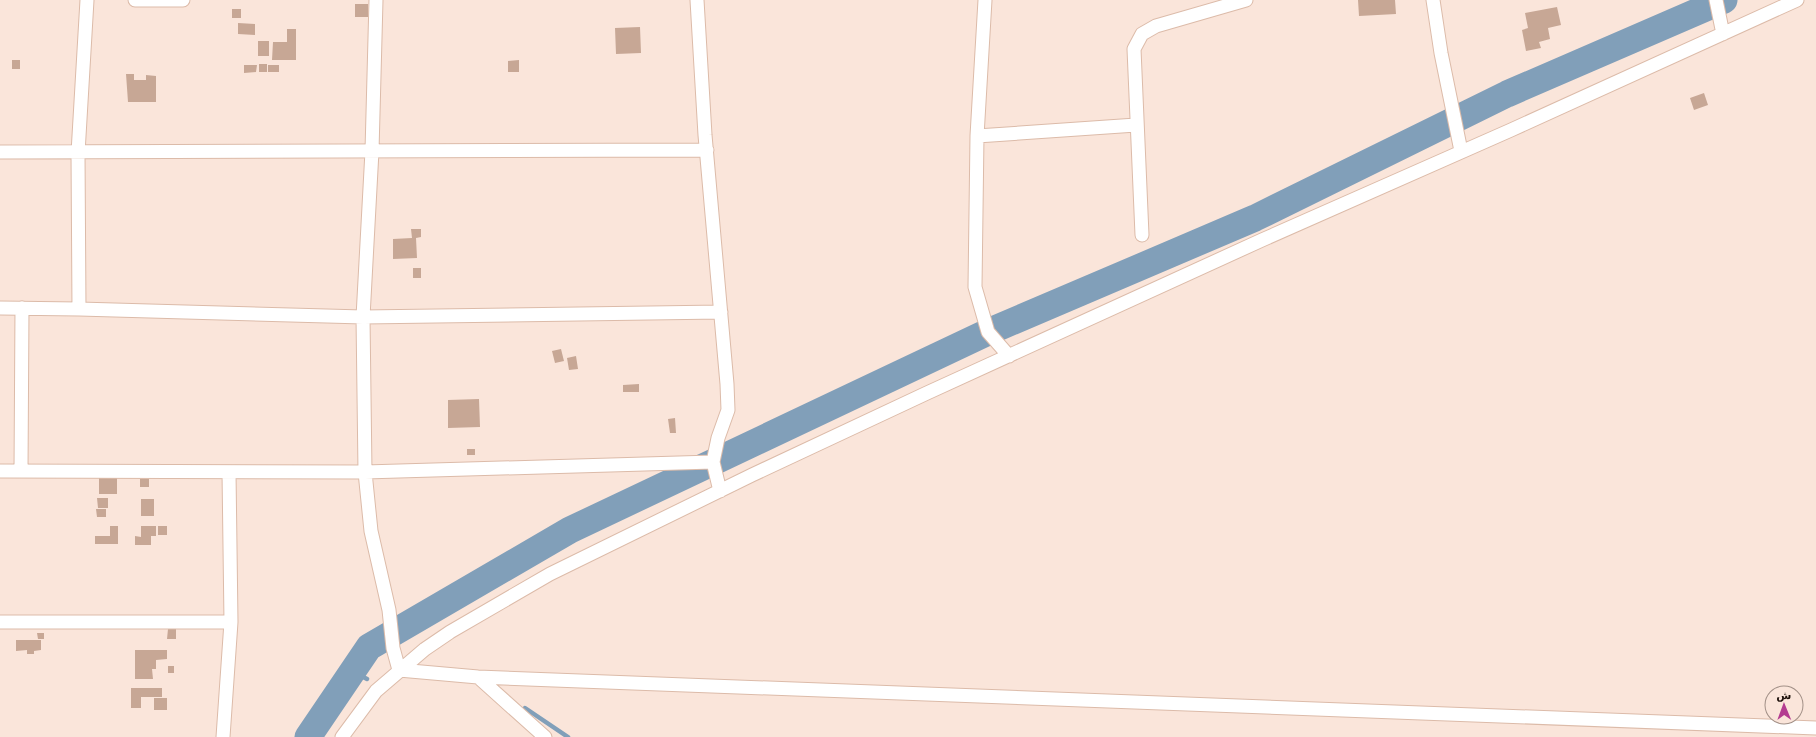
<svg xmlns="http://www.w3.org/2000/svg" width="1816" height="737" viewBox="0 0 1816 737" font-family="'DejaVu Sans',Vazirmatn,sans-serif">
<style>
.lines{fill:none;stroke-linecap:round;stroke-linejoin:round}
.stream{stroke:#819fb9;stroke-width:4.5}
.river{stroke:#819fb9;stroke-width:27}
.building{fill:#c7a795}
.minor-casing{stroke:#dcbba9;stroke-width:15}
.minor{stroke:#fff;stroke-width:13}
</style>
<rect width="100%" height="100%" fill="#fae5da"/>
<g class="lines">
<path class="stream" d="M352,671L367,679
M525,708L568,737"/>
<path class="river" d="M308,737L369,647L570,530L988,332L1255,218L1507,94L1724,0"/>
</g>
<path class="building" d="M1358,0H1395L1396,14L1359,16Z
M355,4H368V17H355Z
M1557,7L1561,25L1548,28L1550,39L1539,42L1541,48L1526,51L1522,30L1528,28L1525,13Z
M232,9H241V18H232Z
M238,23L255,24V35L238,34Z
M640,27L641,53L616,54L615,28Z
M287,29H296V60H272L273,42H287Z
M258,41H269V56H258Z
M12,60H20V69H12Z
M519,60V72H508V61Z
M259,64H267V72H259Z
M244,65H257L256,72L244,73Z
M268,65H279V72H268Z
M126,74H134V80H146V75L156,76V102H128Z
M1704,93L1708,105L1694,110L1690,98Z
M411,229H421V237L416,238L417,258L393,259V239L412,238Z
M413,268H421V278H413Z
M561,349L564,361L555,363L552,351Z
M576,356L578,369L569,370L567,358Z
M639,384V392H623V385Z
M479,399L480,427L448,428V400Z
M675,418L676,433H670L668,419Z
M467,449H475V455H467Z
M99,477H117V494H99Z
M140,479H149V487H140Z
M97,498H108V508H98Z
M141,499H154V516H141Z
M96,509H106V517H97Z
M110,526H118V544H95V536H110Z
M141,526H156V536H151V545H135V536L141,537Z
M158,526H167V535H158Z
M168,629H176V639H167Z
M37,633H44V639H38Z
M16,640H41V650L34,651V654H27V650L16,651Z
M135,650H167V659L156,660V669H152L153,679H135Z
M168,666H174V673H168Z
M131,688H162V697H141V708H131Z
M154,698H167V710H154Z"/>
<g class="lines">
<g class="minor-casing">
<path id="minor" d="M135,0H183
M376,0L372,151L363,317L365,472L371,531L389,610L393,648L399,670L478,677L1816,728
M697,0L705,135L727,384L728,410L718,438L713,462L720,491
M985,0L977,136L975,287L988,332L1009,356
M1433,0L1441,53L1461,151
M1716,0L1723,34
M977,136L1136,125
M0,152L707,150
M1142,235L1134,49L1142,34L1156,26L1246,0
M0,308L79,309L363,317L721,312
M79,309L78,153L87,0
M0,471L365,472L713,462
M21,471L22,308
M0,622H231
M478,677L545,737
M223,737L231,622L229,472
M342,737L376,691L425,649L450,632L550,574L752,475L927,393L1262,240L1511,130L1797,0"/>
</g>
<use href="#minor" class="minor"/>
</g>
<g transform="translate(1784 705) rotate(359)"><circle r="19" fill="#fae5da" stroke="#a29087"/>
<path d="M0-3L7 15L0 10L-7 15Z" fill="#b43c90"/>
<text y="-6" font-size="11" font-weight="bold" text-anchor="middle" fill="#1d110b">ش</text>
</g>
</svg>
